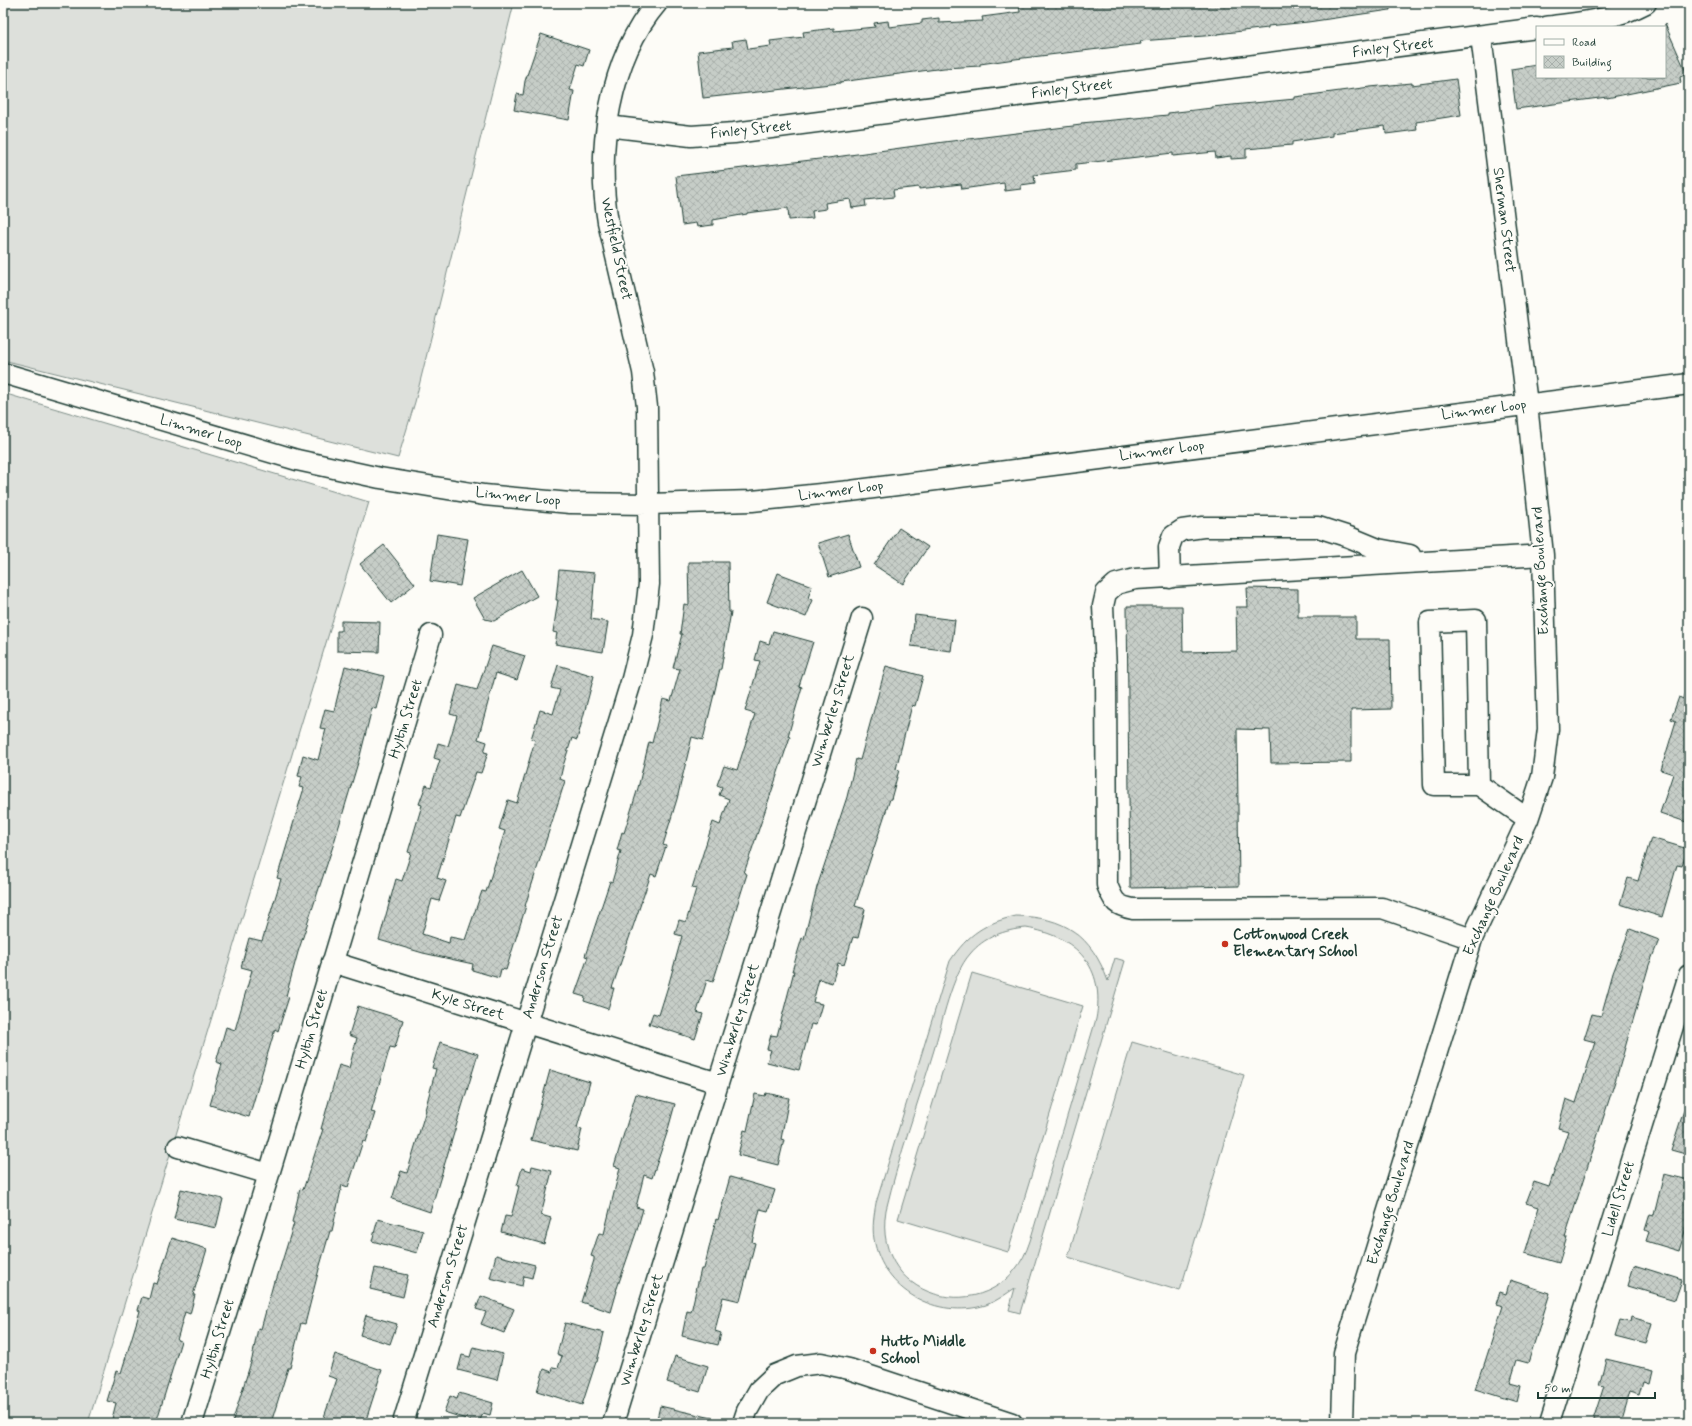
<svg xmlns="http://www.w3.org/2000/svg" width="1692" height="1426" viewBox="0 0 1692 1426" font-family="Mynerve,sans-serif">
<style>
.grass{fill:#dde0db;stroke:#7e8e88;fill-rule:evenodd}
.building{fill:url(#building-cross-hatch);stroke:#1f3d34}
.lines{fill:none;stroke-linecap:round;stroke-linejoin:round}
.minor-casing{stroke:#1f3d34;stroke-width:23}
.minor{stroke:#fdfcf7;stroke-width:20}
.poi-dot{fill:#c8321e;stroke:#fdfcf7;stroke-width:1.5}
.labels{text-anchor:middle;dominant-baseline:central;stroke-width:4;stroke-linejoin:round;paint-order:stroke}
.street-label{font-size:15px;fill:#1f3d34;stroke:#fdfcf7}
.poi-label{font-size:15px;font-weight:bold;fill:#1f3d34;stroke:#fdfcf7;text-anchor:start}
</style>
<defs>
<pattern id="building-cross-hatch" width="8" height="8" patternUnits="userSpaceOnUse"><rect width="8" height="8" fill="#c6cdc7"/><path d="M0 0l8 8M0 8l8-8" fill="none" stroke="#aab1ac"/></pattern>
</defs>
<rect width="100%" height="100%" fill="#fdfcf7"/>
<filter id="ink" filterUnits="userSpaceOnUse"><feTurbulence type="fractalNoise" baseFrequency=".025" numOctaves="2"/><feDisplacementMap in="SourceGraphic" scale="8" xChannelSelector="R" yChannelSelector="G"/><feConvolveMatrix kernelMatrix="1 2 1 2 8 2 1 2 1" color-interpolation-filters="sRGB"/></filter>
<g filter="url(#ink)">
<path class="grass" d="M3,3H514L415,402L398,458L3,360Z
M3,393L369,502L88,1423H3Z
M1016,916C1065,917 1091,935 1108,981L1115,958L1125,961L1020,1313L1009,1310L1015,1288C1006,1294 997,1301 986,1305C937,1320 883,1291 874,1239C872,1227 874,1215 876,1203L950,961C968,934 985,923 1016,916ZM1026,928C1076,936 1106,967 1096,1019L1030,1241C1001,1333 870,1305 886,1210C899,1156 918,1103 934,1050C942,1023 952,974 970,954C984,937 1004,930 1026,928Z
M972,973L1083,1006L1008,1252L898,1219Z
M1132,1042L1244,1075L1180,1291L1068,1257Z"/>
<path class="building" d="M1031,3H1390V10L1308,22L1268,26V28L1217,34V35L1140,41L1141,44L1015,59L980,64V66L944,68L840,82V83L703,98L698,51L733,47L732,41L746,39L748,49L771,46L770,41L804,37L803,32L834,28V31L875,27L874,23L888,21L889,27L922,23V20L939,18V23L983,21L982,17L1020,12L1019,4Z
M1665,24L1687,74L1680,77L1681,83L1607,98V97L1516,109L1511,69L1537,65V77H1665Z
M541,34L589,50L584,66L578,64L570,90L574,91L569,120L514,110L517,94L523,95L525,81Z
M1456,79L1461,115L1416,122L1417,130L1386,134L1385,126L1332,133V136L1292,142V145L1246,149V158L1231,159V156L1216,158L1215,152L1173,156V153L1076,164V170L1034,175L1035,183L1021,185V189L1005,191L1004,183L962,189L961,184L919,189V187L893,190L894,197L865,200L866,206L852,208L850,199L825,203L826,209L812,211L813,218L789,220L788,208L747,213V214L713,220V225L697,227L696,223L682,225L676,176L828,158L944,142L1081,125V123L1168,115V113L1212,108V107L1295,99V97L1370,87L1412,83V85Z
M899,528L928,547L903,584L874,565Z
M437,534L468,539L460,586L430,581Z
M848,534L859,567L829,577L818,543Z
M384,545L415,584L391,603L360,564Z
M688,562H728L729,612H731L721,669H720L703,740L692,737L677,799L663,845L666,846L656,876L651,874L612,988H614L608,1009L584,1001L585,997L575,994L588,957L585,956L610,881L612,882L621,851L617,850L622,832L624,833L638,788L649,742L652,743L663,699L671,701L680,669L673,668L682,634H680L684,604L689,605Z
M522,570L537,596L494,621L485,619L473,598Z
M559,570L595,573L591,619L608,622L603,652L555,644L557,633L553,632L558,600H556Z
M778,573L812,586L808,598L813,600L806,617L767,602Z
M1247,588L1298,589V617H1356V639H1390L1391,709L1351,710V762L1271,763L1270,730L1237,729L1239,886L1130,888L1127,606H1182L1183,652L1237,651L1236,607H1248Z
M915,615L955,620L951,651L911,646Z
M341,621L380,622L379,652L337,651V631H341Z
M773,631L813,642L799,686L802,687L788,736L790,737L744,873L747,874L713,982L707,980L697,1012L703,1014L695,1039L649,1024L653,1013L659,1015L669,983L682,936L675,934L679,920L686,922L696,889L692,888L713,822L720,825L729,799L719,795L722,787L717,785L724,766L737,770L755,714L745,711L760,661L755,660L760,641L769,644Z
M492,646L525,656L517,680L496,673L478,739L487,742L484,752L488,753L481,773L476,772L460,818L456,817L437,878L446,881L439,901L432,899L422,934L449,943L450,937L465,940L482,891L486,892L505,831L499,829L508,800L517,803L535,740L531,739L540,710L553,714L560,690L551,688L558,665L594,676L577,740L572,738L563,766L560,779L565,781L525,906H526L506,970L501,969L499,978L472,970L473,964L423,953L379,940L396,879L402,881L411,853L408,852L422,805L419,804L426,785L431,787L440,760L434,758L438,743L448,746L457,716L450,714L458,685L477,690Z
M345,666L384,676L376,709L372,708L360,756L333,846L298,952L286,996L289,997L278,1031L275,1029L249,1117L210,1105L222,1064L216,1062L226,1027L235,1030L252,970L241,967L249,938L262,941L281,879L277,878L304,788L299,787L302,777L298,776L303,755L318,760L326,729L320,728L325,709L334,711Z
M886,666L923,676L915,706L912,705L896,769L899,770L891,799H890L855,906L865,909L858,938L853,937L844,965L838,963L832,983L819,979L813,1002L822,1004L816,1025L811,1024L799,1070L767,1062L771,1050L767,1049L771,1035L777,1036L794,971H792L802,938L804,939L817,887L847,797L856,759L860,760Z
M1686,688L1689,689V823L1660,813L1673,774L1661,770L1676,721L1671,719L1679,697L1683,699Z
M1651,838L1688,849L1682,866L1677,865L1662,917L1620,904L1628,878L1638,881Z
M1630,929L1659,940L1649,965L1618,1072L1565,1237H1567L1559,1263L1525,1253L1539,1207L1526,1203L1534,1182L1549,1187L1568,1131L1558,1128L1566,1099L1576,1103L1595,1042L1584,1039L1592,1014L1601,1016L1613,973Z
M358,1006L403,1020L395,1048L390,1047L371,1112L375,1113L366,1142L363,1141L348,1187L342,1185L332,1231H330L319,1269L305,1324L301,1323L290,1368H288L271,1423H232L252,1359L258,1328L261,1329L274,1281H276L294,1223L292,1222L300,1189L303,1190L323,1129H321L339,1065L349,1068L357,1038L349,1035Z
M440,1042L478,1054L430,1212L392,1199L401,1171L407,1173L426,1110H425L436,1069L432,1068Z
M550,1070L590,1082L577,1128L582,1129L577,1151L531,1140Z
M766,1093L789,1098L781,1139L784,1140L778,1165L738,1155L744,1130L747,1131L755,1094L765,1096Z
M636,1094L675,1104L667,1133L652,1178L644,1175L636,1207L643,1209L637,1230L616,1291H617L611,1312L581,1302L594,1260V1257L591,1256L599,1233L604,1234L620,1168L614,1166Z
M1686,1104H1689V1155L1671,1150Z
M532,1166L552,1171L541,1215L551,1218L544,1244L501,1232L505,1216L511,1217L519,1186H517L522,1168L531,1171Z
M1664,1174L1689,1180V1218L1679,1251L1646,1241L1649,1232L1645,1230L1650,1214L1654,1215Z
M730,1177L775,1190L768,1211L760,1209L752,1242L755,1243L740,1301L723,1297L715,1331L721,1333L718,1345L682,1336L687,1311L691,1312L701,1269H704L716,1219L718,1220Z
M181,1189L223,1199L216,1228L174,1219Z
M378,1219L423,1231L417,1253L372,1241Z
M172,1238L207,1249L193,1295H195L190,1314L185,1312L177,1340L181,1341L156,1423H111L116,1403L107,1401L116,1371L121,1373L140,1311L138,1310L142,1297L149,1299L153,1283L157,1284Z
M496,1255L535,1265L532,1278L524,1276L522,1286L490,1278Z
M1634,1265L1682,1280L1675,1300L1628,1286Z
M375,1268L408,1275L403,1297L370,1289Z
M1510,1280L1550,1293L1528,1363L1517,1360L1510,1383L1521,1386L1517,1402L1475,1389L1482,1368H1483L1503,1306L1496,1304L1500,1292L1506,1294Z
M481,1296L514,1309L504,1333L481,1324L486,1312L476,1309Z
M366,1315L397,1324L390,1344L360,1335Z
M1631,1317L1652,1323L1646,1344L1615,1336L1620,1320L1630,1322Z
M565,1323L604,1333L597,1362H596L582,1405L537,1391L544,1369L552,1372L553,1367L558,1368L562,1356L557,1354Z
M473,1347L503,1354L497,1380L458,1370L462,1355L470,1357Z
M335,1354L382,1370L365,1423H322L337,1379L328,1376Z
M675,1356L708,1366L700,1392L667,1382Z
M1606,1359L1652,1370L1649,1383L1643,1381L1639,1395L1629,1392L1620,1423H1592L1604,1386L1599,1385Z
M459,1393L493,1403L490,1415L483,1413L479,1423L444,1412L450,1396L457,1399Z
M660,1406L712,1418V1423H656Z"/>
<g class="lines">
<g class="minor-casing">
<path id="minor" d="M1546,27C1582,22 1614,20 1646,3
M607,126L691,136L734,133L1537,28
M3,373L297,460L380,478L484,495L570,503L648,504L752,501L850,491L1689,384
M1170,578L1169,547L1173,536L1182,530L1203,527H1318L1349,537L1378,549L1410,555
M1479,785L1476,620L1430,622L1434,785H1479L1528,819
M1472,939L1382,908L1133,909C1114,905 1114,901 1107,885L1106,669L1103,606L1106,593L1116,584L1135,579L1543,555
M332,962L718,1083
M178,1147L269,1174
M192,1423L269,1174L431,635
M403,1423L632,679L643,635L649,584L647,407L643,372L608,222C596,151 609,59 657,3
M613,1423L862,618
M743,1423L747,1411L759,1390L775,1375L797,1366L821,1363L849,1369L1012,1423
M1342,1423L1344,1353L1472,939L1528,819L1542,777L1548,729L1543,555L1527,404L1481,36
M1549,1423L1689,975"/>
</g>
<use href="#minor" class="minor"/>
</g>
</g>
<g class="poi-dot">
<circle cx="1225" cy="944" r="4"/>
<circle cx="873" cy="1351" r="4"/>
</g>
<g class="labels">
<g class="street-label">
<text transform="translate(1393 48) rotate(-7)">Finley Street</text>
<text transform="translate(1072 89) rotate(-7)">Finley Street</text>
<text transform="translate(751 130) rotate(-6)">Finley Street</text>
<text transform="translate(1504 220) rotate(83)">Sherman Street</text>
<text transform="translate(616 249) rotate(78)">Westfield Street</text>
<text transform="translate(1484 410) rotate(-7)">Limmer Loop</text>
<text transform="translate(201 432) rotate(17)">Limmer Loop</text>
<text transform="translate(1162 451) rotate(-7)">Limmer Loop</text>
<text transform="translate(841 491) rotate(-7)">Limmer Loop</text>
<text transform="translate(518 497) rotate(6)">Limmer Loop</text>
<text transform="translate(1541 571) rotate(-93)">Exchange Boulevard</text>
<text transform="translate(833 711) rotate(-73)">Wimberley Street</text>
<text transform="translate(406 719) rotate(-73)">Hyltin Street</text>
<text transform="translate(1494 896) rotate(-66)">Exchange Boulevard</text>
<text transform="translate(543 967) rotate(-73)">Anderson Street</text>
<text transform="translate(468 1005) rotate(17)">Kyle Street</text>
<text transform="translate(738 1020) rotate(-73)">Wimberley Street</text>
<text transform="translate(312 1029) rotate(-74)">Hyltin Street</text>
<text transform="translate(1619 1199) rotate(-73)">Lidell Street</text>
<text transform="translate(1391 1203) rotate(-73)">Exchange Boulevard</text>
<text transform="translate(448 1276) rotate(-73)">Anderson Street</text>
<text transform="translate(642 1330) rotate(-73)">Wimberley Street</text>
<text transform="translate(218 1339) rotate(-73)">Hyltin Street</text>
</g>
<g class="poi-label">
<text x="1233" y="935">Cottonwood Creek<tspan x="1233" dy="17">Elementary School</tspan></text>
<text x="881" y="1342">Hutto Middle<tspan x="881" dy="17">School</tspan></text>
</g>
</g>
<rect width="1692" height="1426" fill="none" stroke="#fdfcf7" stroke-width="16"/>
<rect x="8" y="8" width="1676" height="1410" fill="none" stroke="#1f3d34" stroke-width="1.5" filter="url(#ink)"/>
<rect x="1536" y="26" width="130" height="52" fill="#fdfcf7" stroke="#a4b0a9"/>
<rect x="1544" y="39" width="20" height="6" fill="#fdfcf7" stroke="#a4b0a9"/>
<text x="1572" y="46" font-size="12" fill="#1f3d34">Road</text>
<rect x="1544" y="56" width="20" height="12" fill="url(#building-cross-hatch)" stroke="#a4b0a9"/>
<text x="1572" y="66" font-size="12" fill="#1f3d34">Building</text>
<path d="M1538 1392v6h117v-6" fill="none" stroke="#1f3d34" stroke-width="2"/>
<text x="1544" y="1392" font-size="12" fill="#1f3d34" stroke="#fdfcf7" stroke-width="3" paint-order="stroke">50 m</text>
</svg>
